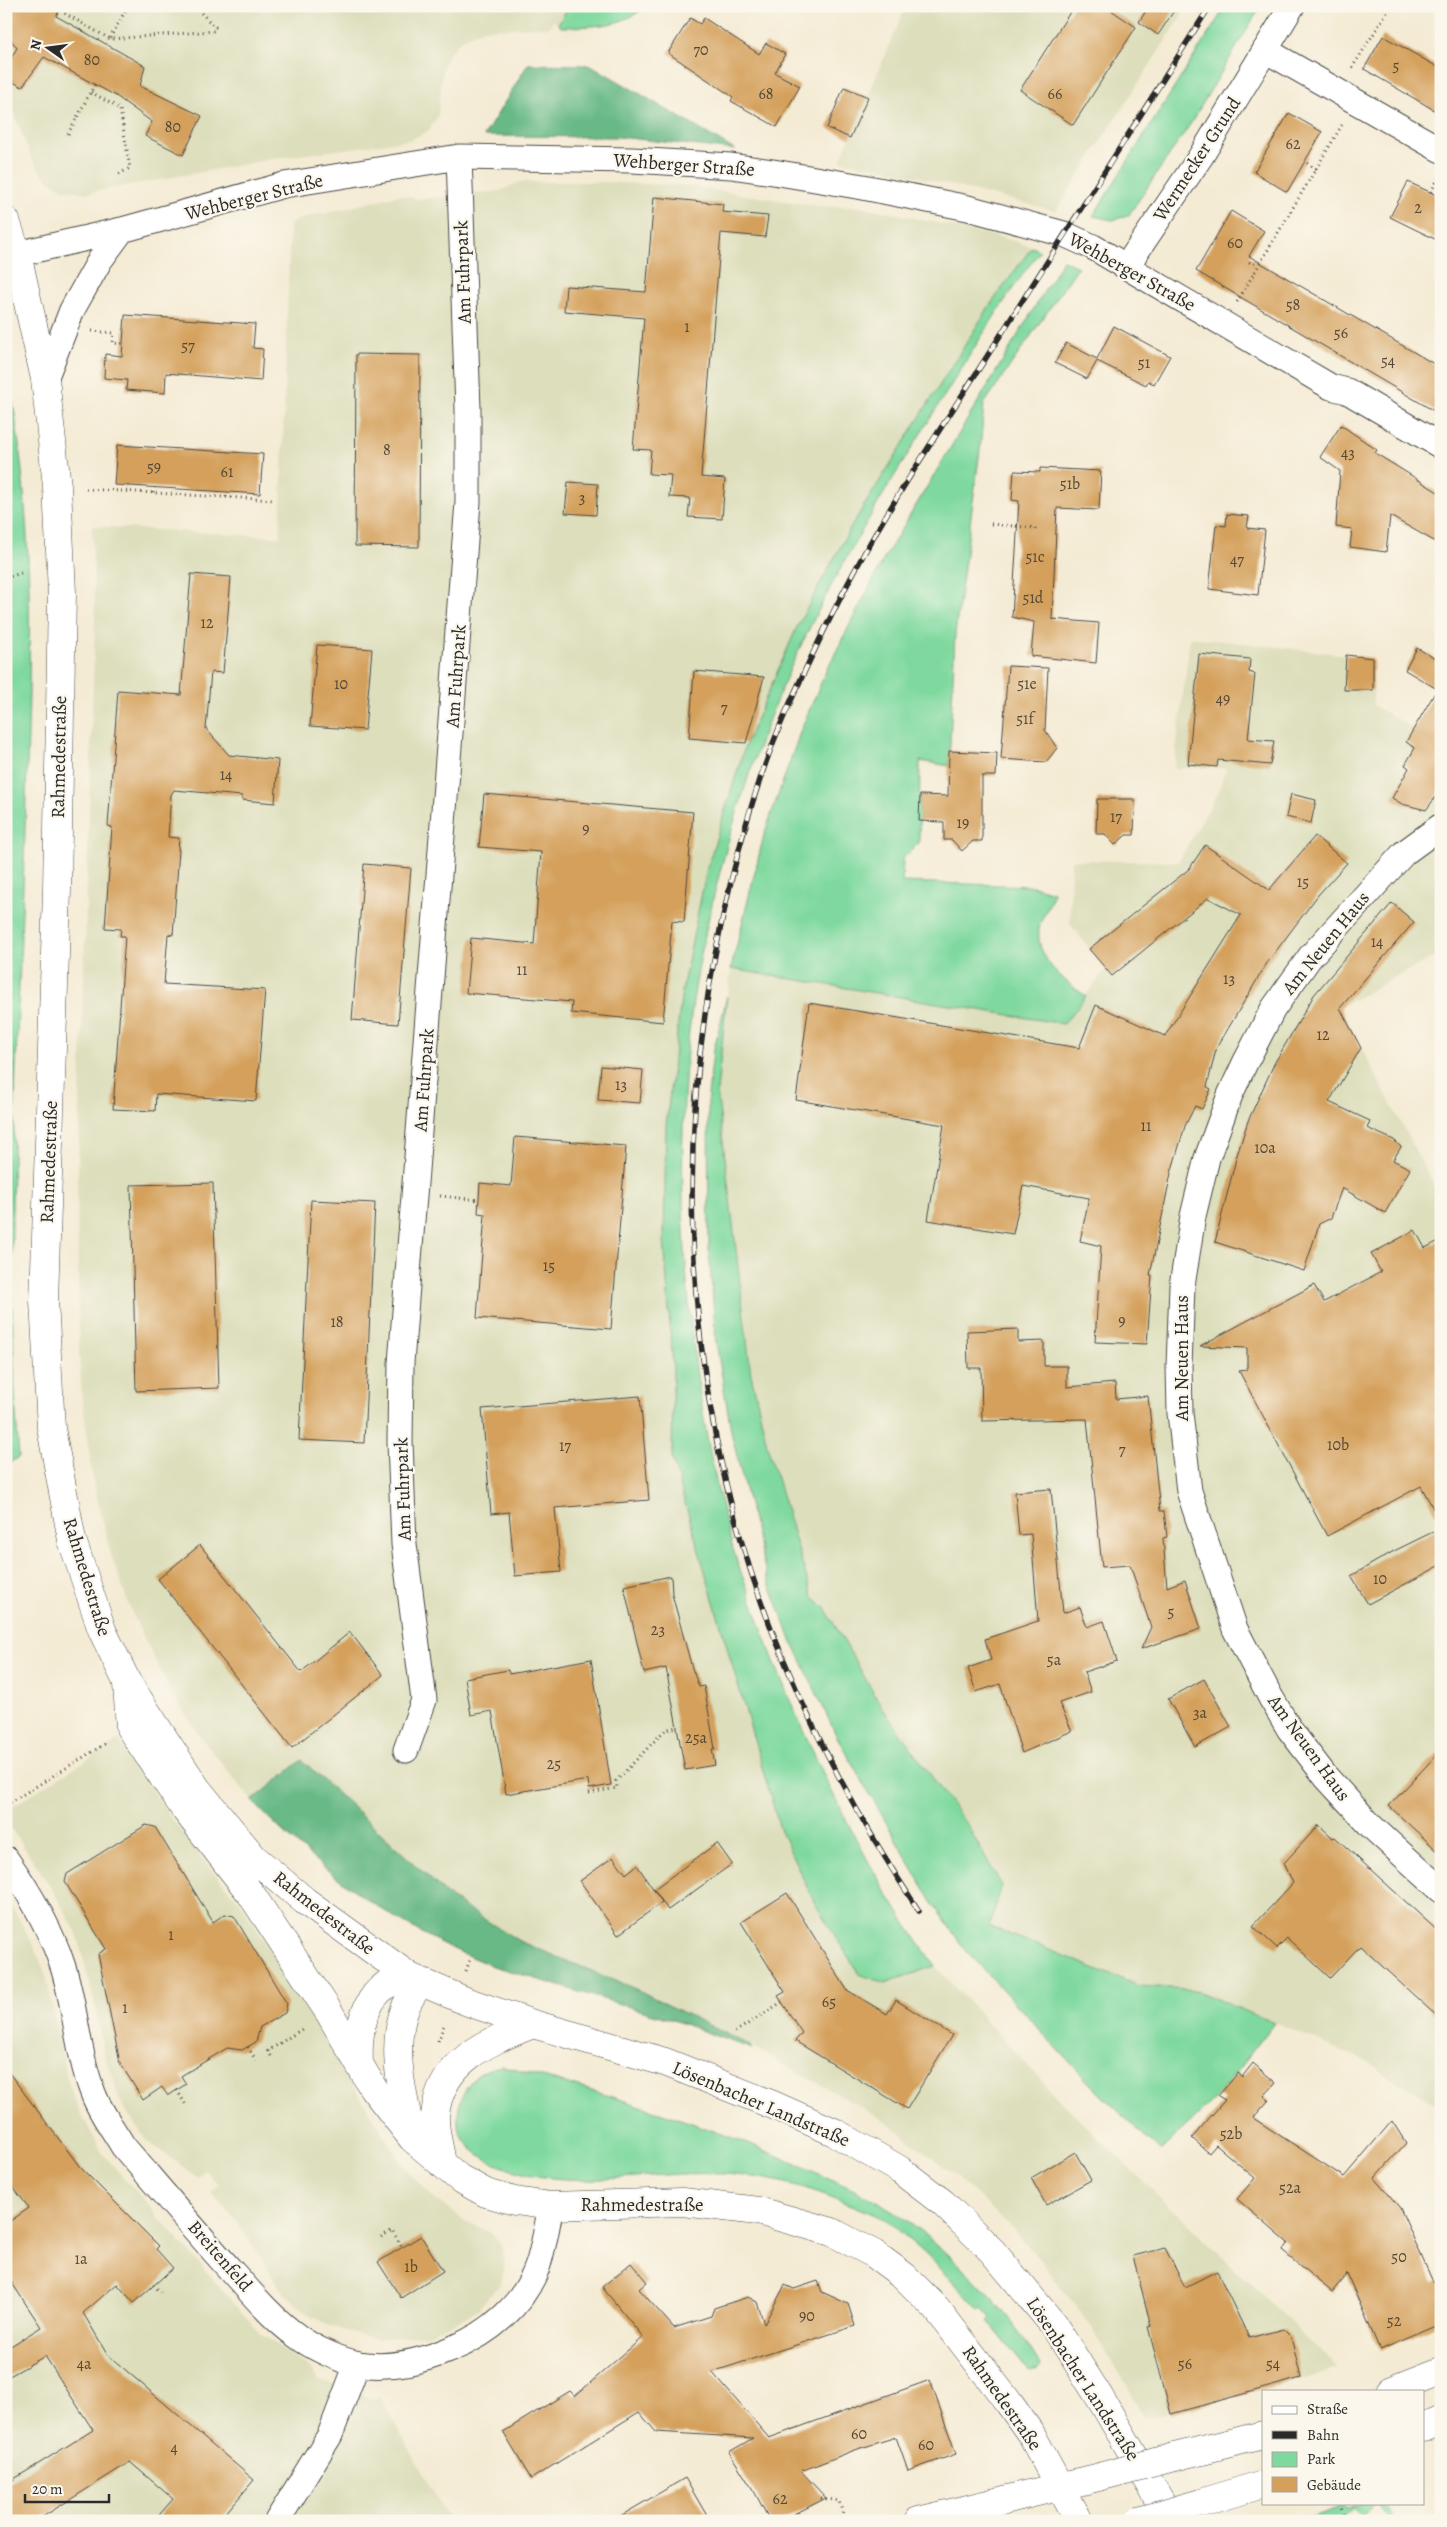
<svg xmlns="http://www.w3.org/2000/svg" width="1447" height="2527" viewBox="0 0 1447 2527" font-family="Alegreya,serif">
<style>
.built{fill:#dddebc}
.green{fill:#7fd99f;stroke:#558265}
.forest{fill:#67b986;stroke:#497258}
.building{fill:#d4a05c}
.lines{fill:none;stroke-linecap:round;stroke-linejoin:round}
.minor-casing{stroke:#494844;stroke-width:27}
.secondary-casing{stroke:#494844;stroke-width:29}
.path{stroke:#494844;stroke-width:3;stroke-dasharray:1 4;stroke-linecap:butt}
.minor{stroke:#fff;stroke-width:25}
.secondary{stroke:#fff;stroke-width:28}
.rail-casing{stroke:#2b2b2b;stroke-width:5.5}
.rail{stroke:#fbf7ec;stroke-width:4;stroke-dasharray:11;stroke-linecap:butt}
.secondary-bridge-casing{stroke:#494844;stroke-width:29;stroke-linecap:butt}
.secondary-bridge{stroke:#fff;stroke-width:28}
.labels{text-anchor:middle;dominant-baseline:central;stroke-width:4.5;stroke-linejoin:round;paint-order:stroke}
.number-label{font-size:16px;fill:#554837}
.street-label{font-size:19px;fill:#2b2b2b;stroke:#fbf7ec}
</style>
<rect width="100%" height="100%" fill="#fbf7ec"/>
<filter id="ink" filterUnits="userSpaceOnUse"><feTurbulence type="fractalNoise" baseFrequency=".02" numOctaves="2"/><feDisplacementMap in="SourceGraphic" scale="10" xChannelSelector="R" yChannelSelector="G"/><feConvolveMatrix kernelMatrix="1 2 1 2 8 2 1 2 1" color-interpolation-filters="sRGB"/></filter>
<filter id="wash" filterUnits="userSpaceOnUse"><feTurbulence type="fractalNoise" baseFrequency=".0096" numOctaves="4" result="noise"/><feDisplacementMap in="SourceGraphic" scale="20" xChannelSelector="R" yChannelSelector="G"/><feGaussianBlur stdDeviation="1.12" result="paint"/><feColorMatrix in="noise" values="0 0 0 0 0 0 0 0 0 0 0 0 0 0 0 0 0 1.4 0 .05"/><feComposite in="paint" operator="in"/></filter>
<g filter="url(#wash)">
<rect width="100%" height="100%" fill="#f4ebd4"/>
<path class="built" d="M6,6H569L558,24L553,21L550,27L484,29L462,39L449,53L443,65L438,116L428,131L410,140L278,158L87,193L63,189L52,183L41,173L30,155L6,93Z
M906,6H1188L1056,211L889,170L840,161Z
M519,182H603L689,186L817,206L865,207L1004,238L1032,247L990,305L852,525L797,627L746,743L707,868L682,990L666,1125L664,1239L673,1369L672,1458L780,1829L814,1902L859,1973L885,1983L935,1966L1066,2107L1338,2368L1285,2384L1145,2418L1089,2323L1042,2262L1012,2228L962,2181L882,2119L749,2045L638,1990L519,1941L452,1899L302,1760L252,1801L200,1736L169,1689L131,1611L111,1555L93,1481L82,1397L79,1353L77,1194L95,621L92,526L280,537L290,223L322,212L323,214L399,195L420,199L500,191Z
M1190,637L1373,658V705L1414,729L1441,740V953L1340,1007L1441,1199V2107L1362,2059L1202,1993L1185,1989L1139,1986L989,1926L968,1827L881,1706L825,1608L812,1596L755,1397L717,1091L731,969L1064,1024L1106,969L1070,924L1071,860L1178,862L1219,791L1226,768H1174Z
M119,1740L170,1817L209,1867L241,1903L400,2161L417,2182L439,2202L465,2221L491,2233L501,2245L505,2265L501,2282L479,2308L466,2317L427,2334L377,2339L339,2329L312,2317L281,2290L239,2224L211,2192L219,2185L205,2170L197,2177L154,2146L145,2138L128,2114L119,2098L104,2054L95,2006L77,1933L49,1884L6,1821V1810Z
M6,1896L37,1952L46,1976L68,2082L80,2112L103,2154L260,2333L309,2368L318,2379L372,2399L380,2398L450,2521H6Z"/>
<path class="green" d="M569,6H646C622,28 592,26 561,27L558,24Z
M1226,6H1261L1191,123L1128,216L1112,220L1093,216Z
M1032,247L1040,251C999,305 964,365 928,422C862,527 798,634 757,752C724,845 696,953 687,1051C674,1212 689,1393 733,1549C738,1567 746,1584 752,1601C770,1654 791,1705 815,1756C849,1830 888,1901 935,1966L885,1983L859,1974L814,1902L780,1829L672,1458L673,1369L664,1239L666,1125L682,990L688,961L707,868L746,743L797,627L852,525L990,305Z
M1063,260L1078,267L984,404L980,450L955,634L949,766L920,761L919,843L903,859L902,882L1033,886L1053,892C1052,903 1043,913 1040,924C1032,957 1063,980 1086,996L1064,1024L731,969L764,835L802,727L827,669L885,557Z
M6,364C35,508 31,652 26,797C20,1017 2,1238 19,1457L6,1465Z
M727,996L717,1091L751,1374L767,1444L812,1596L825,1608L881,1706L968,1827L1002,1886L989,1926L1139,1986L1185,1989L1202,1993L1274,2023L1218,2096L1160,2151L1094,2088L963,1947L932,1902L837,1737L789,1634L767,1577L732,1436L716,1342L709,1251L708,1095L713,1053Z
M501,2066C606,2093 709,2125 808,2169C836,2182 867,2194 893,2211C948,2248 1007,2306 1040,2365L1038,2369L1030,2371L1024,2366L988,2321L991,2318L982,2308L979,2310C955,2283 932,2258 904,2236C897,2230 891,2223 883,2219C873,2213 860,2209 848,2204C786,2177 731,2170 664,2175C612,2178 560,2186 509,2169C491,2163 470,2152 461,2135C453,2119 461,2090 474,2078C482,2071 490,2068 501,2066Z
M1362,2503H1382L1396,2521H1390L1376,2503L1361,2516L1354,2508L1338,2521H1300L1344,2506L1345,2509Z"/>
<path class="forest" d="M528,64L591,65L735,150L619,137L484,136Z
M302,1760L452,1899L519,1941L638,1990L749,2045L752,2049L673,2020L493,1966C401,1931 319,1871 252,1801Z"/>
<g id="blocks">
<path class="building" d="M6,6H62L56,16L145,66L140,86L202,116L183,155L145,136L152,122L116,96L44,57L22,87L6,78V66L17,48L6,33Z
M1074,6H1105L1136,27L1073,125L1020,90Z
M1149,6H1177L1158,35L1139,22Z
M690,18L700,24L704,18L759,54L766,43L785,54L775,73L800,86L777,127L731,101L733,97L668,53Z
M1383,36L1441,69V114L1364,69Z
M844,87L868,97L850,138L827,128Z
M1289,113L1322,132L1287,192L1254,172Z
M1408,182L1441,197V242L1390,217Z
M654,197L723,204L722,212L768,216L765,237L721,233L701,477L725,479L722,519L688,517L690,498L669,497L671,475L649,474L651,450L633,449L644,318L564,311L566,286L646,292Z
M1231,211L1264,231L1249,256L1441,368V415L1196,271Z
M125,315L255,324L253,348L263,349L261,381L166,373L165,393L126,390L127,380L104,378L105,354L122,356Z
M1114,326L1170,356L1154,384L1148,381L1146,385L1097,361L1087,379L1055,363L1066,343L1097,359Z
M356,354L420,355L419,547L355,546Z
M1341,425L1377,450L1375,453L1441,494V545L1390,516L1386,552L1350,547L1352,529L1336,527L1340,471L1320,457Z
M117,445L263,454L260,494L114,485Z
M1040,468L1101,471L1099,510L1057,508L1052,619L1099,623L1096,663L1031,656L1034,622L1012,617L1019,501L1012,500L1014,471L1040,472Z
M568,482L598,484L596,515L565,513Z
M1227,514L1249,516L1247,528L1265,530L1258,595L1209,589L1216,525L1226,526Z
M191,574L231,577L223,673L211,672L206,729L229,755L278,760L275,803L242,800V796L174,790L171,795L168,837L179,838L178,850H179L173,935L168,934L164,984L265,990L256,1101L156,1094L155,1111L113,1109L125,936H120L121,929L105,928L112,827L108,826L118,690L181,695Z
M317,645L372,649L365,730L310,726Z
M1417,648L1441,662V790L1426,810L1402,804L1392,798L1409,768L1405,765L1415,748L1406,742L1437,689L1405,670Z
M1199,654L1250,659L1249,672L1255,674L1248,739L1274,741L1270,765L1218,760L1217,767L1188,764Z
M1346,655L1373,658V690H1344Z
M1008,666L1048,668L1045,730L1057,748L1046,762L1001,759Z
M694,671L764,677L746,743L689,738Z
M949,751L997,753L996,776H982V841H973L962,851L952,840H944V822L919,821L920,795L948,796Z
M484,794L693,812L684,922L672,921L663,1022L571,1013L572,1002L466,993L471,938L534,944L541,852L479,847Z
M1291,794L1316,800L1311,823L1286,817Z
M1097,799H1135L1134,835H1126L1115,845L1105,834H1096Z
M1315,836L1347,863L1318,895L1267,963L1216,1049L1207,1087L1211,1089L1202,1109L1195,1106L1185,1126L1171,1173L1150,1275H1152L1147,1344L1095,1342L1101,1246L1080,1241L1089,1198L1023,1186L1013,1234L928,1220L944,1125L796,1100L809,1003L1079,1048L1096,1005L1165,1036L1241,915L1208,898L1112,976L1089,949L1189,869L1205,845L1269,890Z
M364,864L411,868L398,1024L352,1020Z
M1392,903L1414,922L1340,1008L1361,1048L1329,1102L1370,1121L1367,1128L1394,1140L1401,1147L1393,1160L1410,1169L1385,1213L1342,1188L1331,1218L1319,1224L1304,1271L1215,1242L1237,1155L1248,1121L1274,1064L1314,995Z
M601,1066L643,1070L640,1103L598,1100Z
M515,1137L626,1146L611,1329L477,1318L485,1214L478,1213L480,1183L511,1186Z
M213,1183L219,1388L136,1391L131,1185Z
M311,1200L375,1203L364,1443L299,1440Z
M1415,1230L1425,1248L1441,1240V1523L1421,1486L1327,1536L1239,1371L1247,1370V1348L1200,1346L1314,1285L1324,1302L1381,1272L1371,1254Z
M1018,1329V1342L1044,1341V1366H1067V1387L1115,1383L1116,1399L1148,1396L1160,1511H1164L1167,1537L1163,1538L1167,1587L1185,1580L1201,1629L1141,1649L1151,1627L1130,1565L1102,1567L1087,1419L982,1421L981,1368H968L967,1331Z
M640,1396L649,1500L555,1508L561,1572L515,1576L509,1512L491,1514L482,1409Z
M1051,1489L1063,1613L1080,1607L1087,1627L1104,1621L1117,1661L1084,1672L1091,1692L1059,1703L1072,1731L1022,1753L1000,1684L976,1692L968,1668L991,1660L985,1639L1038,1621L1031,1534L1019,1535L1015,1492Z
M1441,1528V1565L1368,1604L1351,1576L1394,1551Z
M200,1545L301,1672L350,1632L383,1675L292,1748L158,1579Z
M671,1576L672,1594L692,1668L699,1687L704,1686L715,1749H712L715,1765L685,1770L666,1668L644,1673L624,1586Z
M591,1659L611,1785L589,1789L588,1780L506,1794L492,1711L471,1715L465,1678L508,1670L509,1674Z
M1204,1679L1231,1727L1195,1747L1168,1699Z
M1441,1750V1854L1389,1806Z
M146,1825L155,1827L213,1922L225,1914L234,1916L287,2004L285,2013L260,2027L256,2042L242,2050L227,2048L181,2076L186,2084L168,2096L162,2087L143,2100L120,2063L98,1954L106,1949L65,1882L67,1874Z
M1319,1825L1333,1838L1335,1837L1441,1934V2020L1360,1946L1330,1978L1287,1938L1277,1948L1253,1926L1293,1883L1284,1863Z
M717,1843L732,1864L668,1910L654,1889Z
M613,1857L626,1874L637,1865L662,1902L618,1935L580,1881Z
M787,1893L847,1990L887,2014L896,2000L952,2035L907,2109L795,2041L802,2033L778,1996L785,1992L741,1922Z
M1253,2063L1276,2083L1264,2096L1269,2100L1253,2118L1344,2177L1392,2121L1406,2143L1375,2178L1400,2208L1433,2282L1441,2278V2324L1380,2350L1347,2274L1332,2292L1282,2251L1288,2243L1237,2199L1255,2178L1216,2145L1209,2153L1192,2138L1225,2100L1218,2096L1238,2073L1242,2077Z
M6,2069L80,2167L159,2246L156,2249L173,2268L134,2303L117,2284L83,2313L108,2355L254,2480L219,2521H154L173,2499L130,2462L36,2521H6V2484L93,2430L45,2356L6,2378V2349L41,2327L6,2274V2224L29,2208L6,2178Z
M1075,2152L1091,2180L1046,2205L1031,2178Z
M421,2236L443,2271L401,2298L378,2262Z
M1165,2248L1185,2287L1217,2271L1249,2338L1283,2329L1291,2337L1301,2378L1171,2414L1148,2327L1151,2326L1133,2256Z
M631,2263L647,2282L639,2289L674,2328L711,2316L714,2308L748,2297L757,2302L764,2324L785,2285L794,2289L818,2281L822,2292L848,2304L855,2326L712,2372L769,2438L930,2380L956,2454L908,2471L896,2437L855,2450L801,2471L826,2498L781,2521H770L755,2493L729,2452L753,2438L656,2432L639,2412L531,2479L503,2432L570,2391L575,2396L643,2337L602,2287Z
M685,2478L710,2521H612Z"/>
</g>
</g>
<g filter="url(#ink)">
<use href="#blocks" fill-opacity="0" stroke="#494844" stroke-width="1"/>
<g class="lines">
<g class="minor-casing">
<path id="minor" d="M1265,50L1441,150
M17,254L122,230L284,185L459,157L632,160L731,166L773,172L863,187L968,208L1064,234L1093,247L1331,387L1347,391L1441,446
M1126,267L1201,156L1292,6
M45,379L72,310L100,260L122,230
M1441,826L1404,853L1310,957L1273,1009L1245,1063L1230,1095L1207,1158L1193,1216L1182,1286L1179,1366L1180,1413L1189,1491L1235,1629L1271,1698L1290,1730L1326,1777L1372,1827L1441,1890
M406,1750L424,1700L404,1544L400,1442L401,1363L468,502V409L459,157
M6,1859C30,1893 50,1927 63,1967C76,2008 77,2052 93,2093C100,2112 113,2129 123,2146C160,2189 197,2233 235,2275C254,2296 273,2319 297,2336C313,2348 339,2360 359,2364C389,2369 423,2361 451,2349C489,2334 524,2305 538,2265C544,2246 547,2225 551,2206
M277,2521L330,2435L357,2364"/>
</g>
<g class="secondary-casing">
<path id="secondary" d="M6,221L17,254L45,379L57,486L62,593L57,890L44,1301L51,1428L72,1540L102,1630L127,1682L197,1789L254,1858L305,1901L410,1977L468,2002L533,2024L665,2062L773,2105L834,2132L900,2170L943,2203L992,2251L1053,2324L1100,2398L1172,2521
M127,1684L130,1728L184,1808L251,1894L329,2012L373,2088L412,2138L459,2178L486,2193L515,2201L551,2206L683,2202L758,2211L832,2232L874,2254L904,2276L937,2309L1009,2403L1031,2434L1078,2521
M359,2062C357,2026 367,1981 410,1977
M411,2134C403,2095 390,2048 405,2009C408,1999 415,1991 420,1982
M442,2164C440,2149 434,2130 435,2115C441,2060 488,2042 533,2024
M1390,2391L1441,2371
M1423,2428L1441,2420
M1174,2457L1263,2435
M1201,2503L1263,2484
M918,2521L1099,2477"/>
</g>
<path class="path" d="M58,6L64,13L110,39L214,31L215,27
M194,6L215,27H220
M110,38L128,6
M1352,68L1391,6
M91,92L120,109L130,168L119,174
M68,134L95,84
M1307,163L1316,169
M1431,192L1439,177
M1249,262L1258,266
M1237,302L1342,125
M92,331L114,333L113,343L123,344
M86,489L275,500
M153,493L154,488
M226,497L227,492
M991,524L1035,528V533
M6,578L21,573
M440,1196L479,1200
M589,1793L617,1788L616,1781L665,1730L676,1727
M6,1805L108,1742
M466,1971L471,1957
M735,2032L782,2002
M438,2041L445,2023
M248,2047L258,2064
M271,2056L268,2051L305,2027
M177,2090L187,2107
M381,2237L392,2230L402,2247
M153,2285L161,2292
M821,2498L839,2501L845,2521
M1340,2503L1344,2516
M786,2521L801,2513L800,2511"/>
<use href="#minor" class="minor"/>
<use href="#secondary" class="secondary"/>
<g class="rail-casing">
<path id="rail" d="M919,1911C869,1835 824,1756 789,1672C692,1449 669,1193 715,955C731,873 752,790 785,714C812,654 841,593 874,536C910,473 952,412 991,350C1064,236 1137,121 1210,6"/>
</g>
<use href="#rail" class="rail"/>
<g class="secondary-bridge-casing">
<path id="secondary-bridge" d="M1099,2477L1174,2457
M1139,2521L1201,2503"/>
</g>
<use href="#secondary-bridge" class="secondary-bridge"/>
</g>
</g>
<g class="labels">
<g class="number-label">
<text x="701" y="50">70</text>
<text x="92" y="60">80</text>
<text x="1396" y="66">5</text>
<text x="766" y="94">68</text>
<text x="1055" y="94">66</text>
<text x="173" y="127">80</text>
<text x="1293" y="144">62</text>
<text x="1418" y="208">2</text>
<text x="1235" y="243">60</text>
<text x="1293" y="305">58</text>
<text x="687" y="327">1</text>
<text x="1341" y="333">56</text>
<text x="188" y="346">57</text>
<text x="1388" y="361">54</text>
<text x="1144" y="363">51</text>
<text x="387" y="450">8</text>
<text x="1348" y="453">43</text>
<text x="154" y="467">59</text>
<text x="227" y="472">61</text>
<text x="1070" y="484">51b</text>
<text x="582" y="498">3</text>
<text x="1035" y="557">51c</text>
<text x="1237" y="560">47</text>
<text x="1033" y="598">51d</text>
<text x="207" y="623">12</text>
<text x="341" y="684">10</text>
<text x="1027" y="684">51e</text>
<text x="1223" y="699">49</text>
<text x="724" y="708">7</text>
<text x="1025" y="719">51f</text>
<text x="226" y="775">14</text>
<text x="1116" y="817">17</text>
<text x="963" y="823">19</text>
<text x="586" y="829">9</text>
<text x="1303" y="882">15</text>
<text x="1377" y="942">14</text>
<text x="522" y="970">11</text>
<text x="1229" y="979">13</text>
<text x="1323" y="1035">12</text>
<text x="621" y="1085">13</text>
<text x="1146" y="1126">11</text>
<text x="1265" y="1148">10a</text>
<text x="549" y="1266">15</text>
<text x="1122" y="1321">9</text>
<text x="337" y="1322">18</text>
<text x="1338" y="1445">10b</text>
<text x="565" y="1446">17</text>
<text x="1122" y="1450">7</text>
<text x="1380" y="1579">10</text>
<text x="1171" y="1612">5</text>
<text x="658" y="1630">23</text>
<text x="1054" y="1660">5a</text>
<text x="1200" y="1713">3a</text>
<text x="696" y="1738">25a</text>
<text x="554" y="1764">25</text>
<text x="171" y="1935">1</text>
<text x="829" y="2002">65</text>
<text x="125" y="2008">1</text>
<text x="1231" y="2134">52b</text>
<text x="1290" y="2188">52a</text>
<text x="1399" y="2257">50</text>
<text x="81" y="2259">1a</text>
<text x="411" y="2267">1b</text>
<text x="807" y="2316">90</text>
<text x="1394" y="2321">52</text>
<text x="84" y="2364">4a</text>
<text x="1185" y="2364">56</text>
<text x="1273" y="2364">54</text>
<text x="859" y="2434">60</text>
<text x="926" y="2445">60</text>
<text x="174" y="2448">4</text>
<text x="780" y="2499">62</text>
</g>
<g class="street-label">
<text transform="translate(1197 159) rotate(-57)">Wermecker Grund</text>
<text transform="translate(684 165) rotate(4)">Wehberger Straße</text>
<text transform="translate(254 197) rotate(-14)">Wehberger Straße</text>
<text transform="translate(463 272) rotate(-92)">Am Fuhrpark</text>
<text transform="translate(1132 272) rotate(29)">Wehberger Straße</text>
<text transform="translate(456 676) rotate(-86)">Am Fuhrpark</text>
<text transform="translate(59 757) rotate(-89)">Rahmedestraße</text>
<text transform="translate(1326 943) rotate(-51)">Am Neuen Haus</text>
<text transform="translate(424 1080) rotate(-86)">Am Fuhrpark</text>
<text transform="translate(49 1162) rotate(-88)">Rahmedestraße</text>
<text transform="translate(1182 1358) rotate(-90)">Am Neuen Haus</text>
<text transform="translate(403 1489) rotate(-92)">Am Fuhrpark</text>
<text transform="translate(87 1577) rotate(73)">Rahmedestraße</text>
<text transform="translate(1309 1748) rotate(54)">Am Neuen Haus</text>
<text transform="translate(324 1913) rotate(38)">Rahmedestraße</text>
<text transform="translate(761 2104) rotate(23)">Lösenbacher Landstraße</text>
<text x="642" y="2205">Rahmedestraße</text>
<text transform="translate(220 2256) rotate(49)">Breitenfeld</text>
<text transform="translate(1083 2379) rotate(57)">Lösenbacher Landstraße</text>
<text transform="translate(1002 2398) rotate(55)">Rahmedestraße</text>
</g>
</g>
<rect width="1447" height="2527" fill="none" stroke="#fbf7ec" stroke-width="25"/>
<rect x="1262" y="2390" width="162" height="115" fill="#fbf7ec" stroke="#a8a59f"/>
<rect x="1272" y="2406" width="25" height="8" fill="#ffffff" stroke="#a8a59f"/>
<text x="1307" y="2414" font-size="15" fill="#2b2b2b">Straße</text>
<rect x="1272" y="2431" width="25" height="8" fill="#2b2b2b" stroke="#a8a59f"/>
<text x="1307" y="2440" font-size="15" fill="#2b2b2b">Bahn</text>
<rect x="1272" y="2452" width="25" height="15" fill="#7fd99f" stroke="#a8a59f"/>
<text x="1307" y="2464" font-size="15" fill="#2b2b2b">Park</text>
<rect x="1272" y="2477" width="25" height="15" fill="#d4a05c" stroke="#a8a59f"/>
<text x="1307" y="2490" font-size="15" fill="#2b2b2b">Gebäude</text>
<g transform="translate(48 48) rotate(284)" stroke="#fbf7ec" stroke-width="4" paint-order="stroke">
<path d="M0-4L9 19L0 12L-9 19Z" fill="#2b2b2b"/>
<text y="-8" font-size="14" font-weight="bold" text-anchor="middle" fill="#2b2b2b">N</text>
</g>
<path d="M25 2494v8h84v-8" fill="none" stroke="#2b2b2b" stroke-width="2.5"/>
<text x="32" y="2494" font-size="15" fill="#2b2b2b" stroke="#fbf7ec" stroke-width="4" paint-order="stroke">20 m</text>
</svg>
